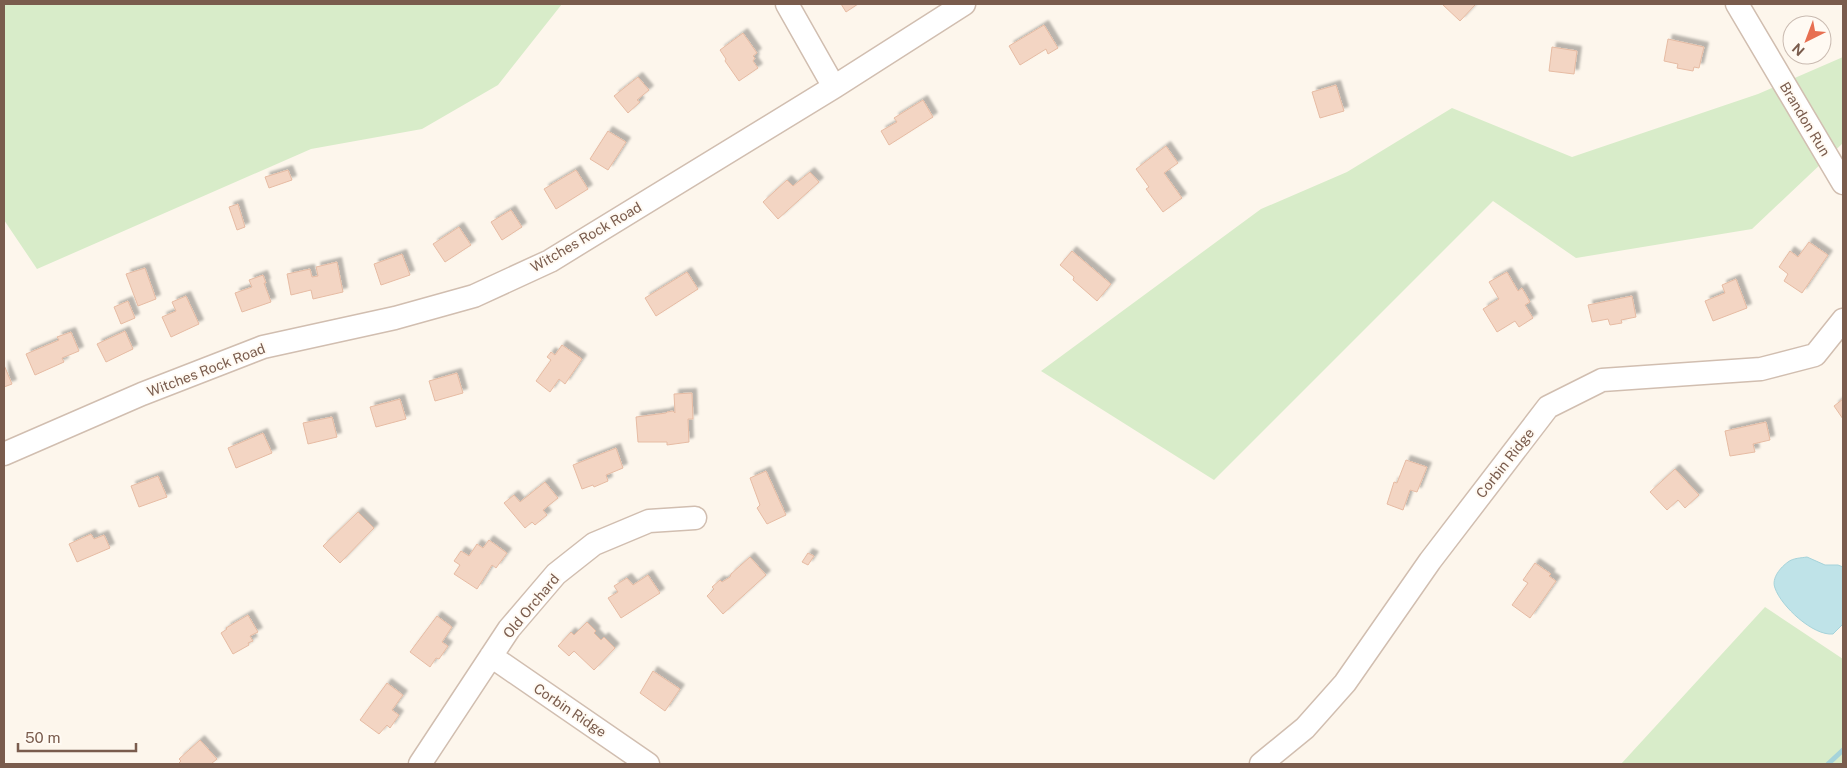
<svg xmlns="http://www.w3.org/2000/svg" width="1847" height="768" viewBox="0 0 1847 768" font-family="'Public Sans',sans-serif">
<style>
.green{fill:#d8ecc9}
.water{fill:#bfe3e8;stroke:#a5d3da}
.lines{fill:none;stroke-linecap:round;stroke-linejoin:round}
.stream{stroke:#a5d3da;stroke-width:5}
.building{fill:#f3d5c3;stroke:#e6bba3;filter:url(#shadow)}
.minor-casing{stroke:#d1beb0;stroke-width:25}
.minor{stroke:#fff;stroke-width:22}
.labels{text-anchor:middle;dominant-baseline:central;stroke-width:4;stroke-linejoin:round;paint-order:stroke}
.street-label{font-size:14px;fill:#7a5c4d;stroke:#fffaf3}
</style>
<defs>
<filter id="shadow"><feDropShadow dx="4.5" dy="-4.5" stdDeviation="1" flood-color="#0004"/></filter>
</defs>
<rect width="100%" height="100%" fill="#fdf6ec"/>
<path class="green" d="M4,4H562L498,85L422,129L311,149L37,269L4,220Z
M1843,57V143L1752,229L1576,258L1493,201L1214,480L1041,371L1261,209L1347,172L1452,108L1572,157L1758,94Z
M1765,607L1843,659V764H1621Z"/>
<path class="water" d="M1807,557L1825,565H1838L1843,567V624L1833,634C1813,636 1781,606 1775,588C1771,578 1781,567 1788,562C1793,558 1801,558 1807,557Z"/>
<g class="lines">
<path class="stream" d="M1828,764L1843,750"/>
</g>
<path class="building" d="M841,4H858L846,12Z
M1442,4H1474L1475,5L1460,21Z
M1044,25L1058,48L1048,54L1046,49L1020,65L1009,46Z
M743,33L757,53L753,56L755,58L753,61L758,68L739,81L725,61L726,59L720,50Z
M1668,39L1704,47L1699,68L1694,67L1693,71L1677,68L1678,64L1664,61Z
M1552,47L1577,51L1574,74L1549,71Z
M638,77L649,90L637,100L640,102L628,113L614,96Z
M1336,85L1344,111L1320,118L1312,92Z
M923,100L933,117L889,145L881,131L897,122L894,118Z
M608,131L626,142L608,170L590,159Z
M1166,146L1178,163L1164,173L1182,198L1163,212L1146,189L1149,187L1136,169Z
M288,170L292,180L269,188L265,177Z
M576,170L588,189L556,209L544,189Z
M810,172L819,182L778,219L763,202L787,180L793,186Z
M238,204L245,227L237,230L229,207Z
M511,210L522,227L502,240L491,222Z
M459,227L471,245L445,262L433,244Z
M1809,242L1828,255L1802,293L1784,281L1788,274L1779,267L1790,251L1798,257Z
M1072,251L1111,284L1097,301L1073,280L1074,277L1060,265Z
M402,254L410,275L381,285L374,264Z
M337,262L343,292L313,299L311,290L291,295L287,274L310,269L312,277L318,276L316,267Z
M145,268L156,299L138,306L126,274Z
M687,272L698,289L656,316L645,298Z
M1507,272L1518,291L1522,288L1530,302L1525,305L1533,318L1519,327L1515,321L1497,332L1483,309L1499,299L1489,282Z
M263,275L266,283H264L271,302L242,312L235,293L252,287L249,280Z
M1736,279L1747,308L1713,321L1705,301L1725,293L1722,285Z
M186,296L199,324L171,337L162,317L176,311L172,302Z
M1632,296L1636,317L1621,320L1622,323L1610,325L1608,319L1592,322L1588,305Z
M128,301L135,318L121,324L114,307Z
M125,331L133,349L106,362L97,344Z
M71,332L79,351L62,358L64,362L35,375L26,354L59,340L57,337Z
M562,345L582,359L565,384L559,379L550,392L536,381L551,360L547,357L551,352L555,355Z
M4,365L12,384L4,387Z
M457,373L463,393L435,401L429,381Z
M692,393L693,419H688L689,442L667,445V442H638L636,417L666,413L667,412L673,411L675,413L674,394Z
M400,399L406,419L376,427L370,407Z
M1843,399V419L1834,406Z
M332,417L337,437L308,444L303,423Z
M1766,422L1770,440L1753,444L1755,452L1730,456L1725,431Z
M263,433L272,453L236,468L228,448Z
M616,448L623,468L606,475L608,481L594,487L593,485L582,489L573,465Z
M1406,460L1427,467L1417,492L1410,490L1403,510L1387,504L1394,482L1397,483Z
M1675,469L1699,495L1685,508L1678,500L1667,510L1650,492Z
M766,471L786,515L767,524L757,508L760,505L750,478Z
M158,476L167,497L139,507L131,486Z
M545,482L558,498L543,510L547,515L535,525L532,522L525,528L504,503L514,495L520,502Z
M358,512L374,528L340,563L323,546Z
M91,534L94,539L104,535L110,548L77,562L69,544Z
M489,540L507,553L496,568L492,565L477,589L454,574L460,565L454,561L461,551L469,556L477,544L483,548Z
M808,553L814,556L808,565L802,562Z
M750,557L766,575L723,614L707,596L714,589L712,587L720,580L722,582L730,577L731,574Z
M1535,563L1551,574L1549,576L1556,581L1530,618L1512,605L1528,583L1523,580Z
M648,575L660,593L621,618L608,598L618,592L614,586L627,578L633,585Z
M248,615L258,632L250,636L253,641L248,643L249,645L233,654L221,633L227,629L226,628Z
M437,616L452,627L442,642L448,646L439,659L436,658L430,667L410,652Z
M587,622L596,631L594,633L601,640L604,637L615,648L594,670L574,651L569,656L558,646L571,632L574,635Z
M653,671L680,689L665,711L640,693Z
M387,683L403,695L392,710L399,715L390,728L387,725L379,734L360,720Z
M200,740L217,759L211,764H178L181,761L179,759Z"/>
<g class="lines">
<g class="minor-casing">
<path id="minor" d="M787,4L834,87
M1737,4L1843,183
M4,454L142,394L263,347L395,318L474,296L550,261L834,87L964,4
M491,656L648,764
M420,764L509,629L556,574L594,544L649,521L695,518
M1261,764L1305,728L1345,683L1430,561L1548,407L1602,380L1761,369L1815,355L1843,320"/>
</g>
<use href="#minor" class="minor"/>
</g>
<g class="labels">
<g class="street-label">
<text transform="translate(1805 119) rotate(59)">Brandon Run</text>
<text transform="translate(586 237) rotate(-30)">Witches Rock Road</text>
<text transform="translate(206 370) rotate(-21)">Witches Rock Road</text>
<text transform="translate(1505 463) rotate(-52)">Corbin Ridge</text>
<text transform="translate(531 606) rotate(-50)">Old Orchard</text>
<text transform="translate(570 710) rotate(34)">Corbin Ridge</text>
</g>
</g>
<rect width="1847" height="768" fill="none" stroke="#7a5c4d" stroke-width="10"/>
<g transform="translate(1807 40) rotate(222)"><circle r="24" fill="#fffaf3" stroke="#cabbb1"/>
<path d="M0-4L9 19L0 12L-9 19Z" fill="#e76f51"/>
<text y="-8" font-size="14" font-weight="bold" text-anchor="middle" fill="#7a5c4d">N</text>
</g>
<path d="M18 743v8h118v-8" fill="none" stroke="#7a5c4d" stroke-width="2.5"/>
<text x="25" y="743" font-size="15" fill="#7a5c4d" stroke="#fffaf3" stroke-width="4" paint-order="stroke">50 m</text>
</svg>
